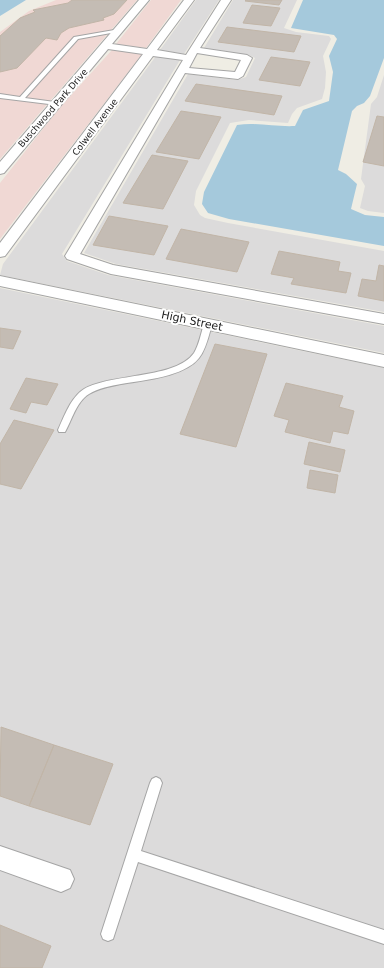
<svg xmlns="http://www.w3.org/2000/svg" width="384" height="968" viewBox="0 0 384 968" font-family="'DejaVu Sans',sans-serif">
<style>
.residential{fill:#dcdbdb}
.commercial{fill:#f0d8d4}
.water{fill:#a5c9dc}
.building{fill:#c4bcb4;stroke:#c1b5a7}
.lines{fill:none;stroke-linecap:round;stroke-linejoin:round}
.service-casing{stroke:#a5a5a5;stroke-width:2}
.minor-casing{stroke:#a5a5a5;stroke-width:2}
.service{fill:#fff;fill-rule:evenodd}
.minor{fill:#fff;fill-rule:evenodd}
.labels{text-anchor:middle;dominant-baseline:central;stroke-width:4;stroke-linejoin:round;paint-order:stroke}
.far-street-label{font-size:9px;fill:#1e1e1e;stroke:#fff}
.street-label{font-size:11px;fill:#1e1e1e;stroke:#fff}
</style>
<rect width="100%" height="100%" fill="#efede4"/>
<path class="residential" d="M196,0H219L184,54L160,50Z
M233,0H297L284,28L296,32L329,36L331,39L323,56L326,72L325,88L322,99L297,108L292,114L288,123L249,120L230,123L196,191L194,205L200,215L205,218L228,223L384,251V312L116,264L84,253L188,74L237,80L246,77L255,58L249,55L204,48Z
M156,56L180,60L62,254L67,261L108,275L384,326V353L0,275L3,264Z
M384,75V213L368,211L360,208L365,186L361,179L371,104L377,97Z
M0,288L384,368V968H0Z"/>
<path class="commercial" d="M56,0H137L0,159V32L29,11Z
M151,0H181L146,48L116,44Z
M112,50L142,54L0,239V183L62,105Z"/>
<path class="water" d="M0,0H26L0,16Z
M303,0H384V58L370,96L364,103L357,106L352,111L338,170L346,174L357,184L351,209L365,215L384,217V246L229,219L208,213L202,204L204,192L237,125C256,122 275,127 295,126L303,110L329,101L333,72L329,56L337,39L334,35L291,28Z"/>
<path class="building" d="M72,0H127L114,14L103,18L104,20L69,28L61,33L57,40L46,38L17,68L0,72V36L20,18L35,12L33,10L68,3Z
M246,0H282L279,5L245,1Z
M252,5L280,8L271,26L243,23Z
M227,27L301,36L294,52L218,42Z
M271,57L310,62L300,86L259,80Z
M196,84L282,96L274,115L185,101Z
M181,111L221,117L199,159L156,152Z
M377,116L384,117V166L363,162Z
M152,155L188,161L163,209L123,203Z
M109,216L168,226L154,255L93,245Z
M181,229L249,242L237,272L166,259Z
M279,251L340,262L338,271L351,273L346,293L291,284L294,278L271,274Z
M379,265L384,266V301L358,296L362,279L376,281Z
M0,328L21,331L13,349L0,347Z
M215,344L267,354L236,447L180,434Z
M26,378L58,384L47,405L31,402L26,413L10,409Z
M286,383L343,396L339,407L354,411L348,434L333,431L330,443L285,432L289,420L274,416Z
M14,420L54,430L21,489L0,484V444Z
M309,442L345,450L340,472L304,464Z
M310,470L338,475L335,493L307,488Z
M1,727L54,745L29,806L0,796Z
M54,745L113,764L90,825L29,806Z
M0,925L51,946L42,968H0Z"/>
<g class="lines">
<g class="service-casing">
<path id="service" d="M120,29H122V31L78,39L25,98L55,102L58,104L57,105L0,98V94L20,97L74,37Z
M208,321L212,324C209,335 206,349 199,358C184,377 144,380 121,384C111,386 98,388 89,394C76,402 72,420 65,432H59L58,430C64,417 71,397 84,389C112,373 176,379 194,353C199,345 201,333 204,324Z
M156,777L160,779L162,783L141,851L384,930V944L138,862L113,939L108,941L103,939L101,934L150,783L152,779Z"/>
</g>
<g class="minor-casing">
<path id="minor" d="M139,0H149L112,44L147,49L184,0H194L157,50L186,55L221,0H231L200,48L247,55L252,58L243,76L238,79L185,73L80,254L113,265L384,314V324L111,274L67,259L65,256L183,60L153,56L5,256L0,257V243L143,54L108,49L4,173L0,174V162ZM197,53L241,60L235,72L189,68Z
M0,276L384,355V367L0,286Z
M0,846L70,870L74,879L70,888L61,892L0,870Z"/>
</g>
<use href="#service" class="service"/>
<use href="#minor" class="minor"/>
</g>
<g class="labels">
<g class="far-street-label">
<text transform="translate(53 108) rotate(-49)">Buschwood Park Drive</text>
<text transform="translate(95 127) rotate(-53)">Colwell Avenue</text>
</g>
<g class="street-label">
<text transform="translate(192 321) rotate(12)">High Street</text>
</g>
</g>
</svg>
